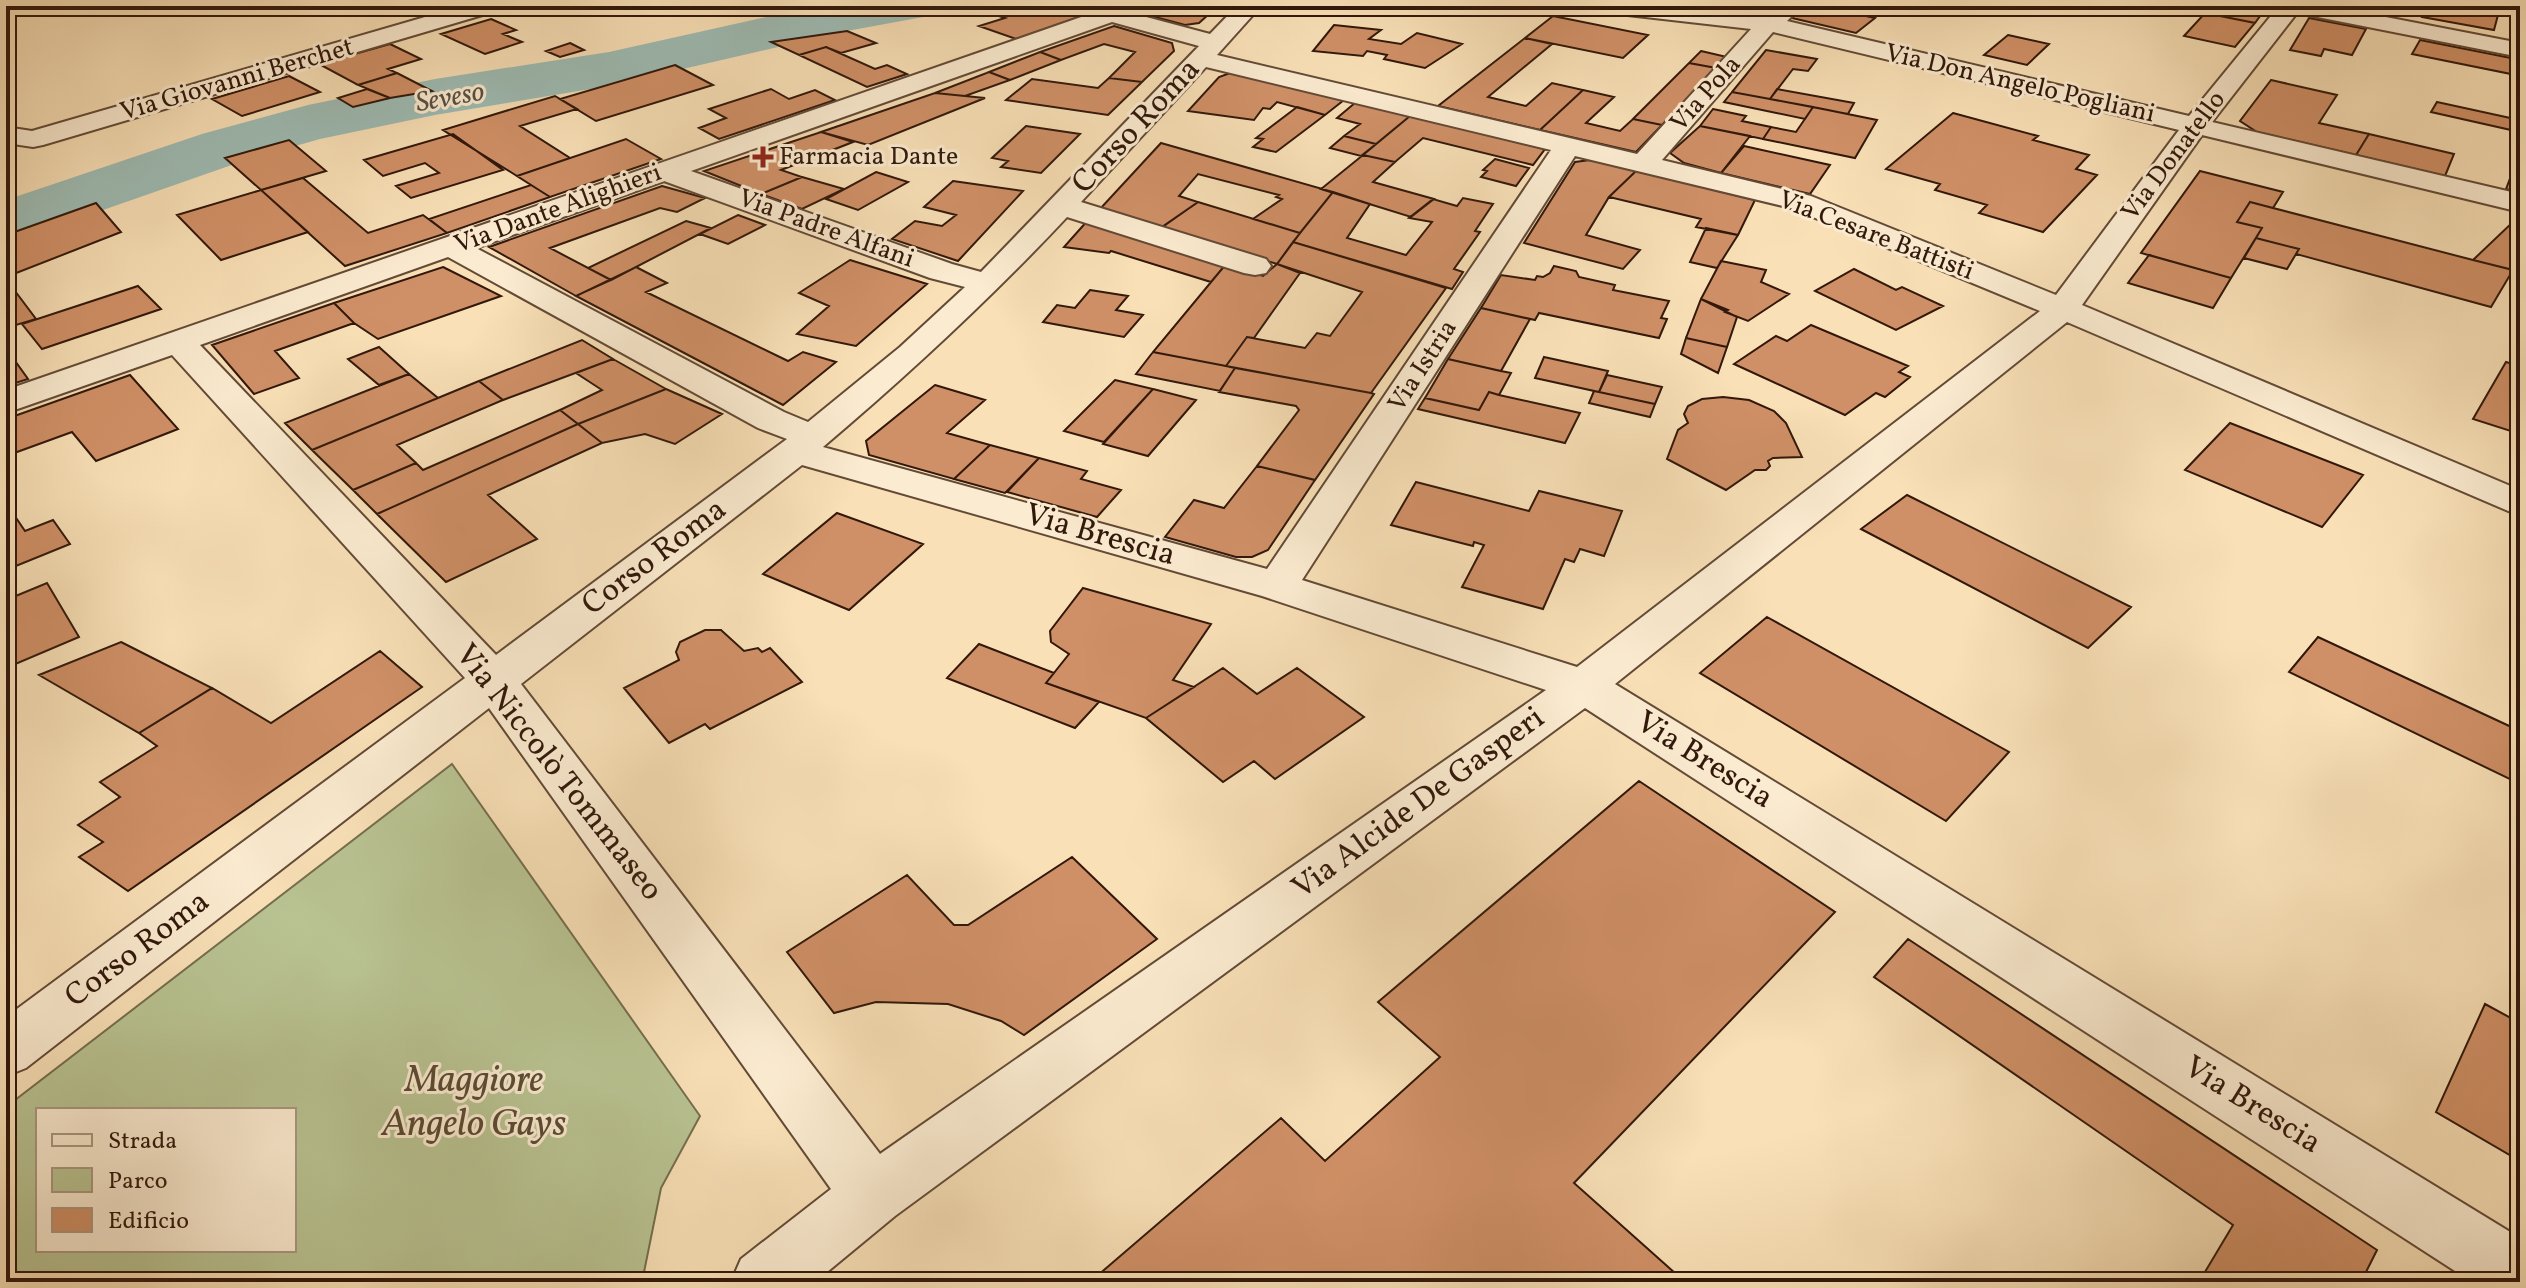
<svg xmlns="http://www.w3.org/2000/svg" width="2526" height="1288" viewBox="0 0 2526 1288" font-family="Vollkorn,serif">
<style>
.green{fill:#b9c392;stroke:#756e4e;stroke-width:2;fill-rule:evenodd}
.lines{fill:none;stroke-linecap:round;stroke-linejoin:round}
.river{fill:#9ebcb4;fill-rule:evenodd}
.building{fill:#d09067;stroke:#31180b;stroke-width:2}
.minor-casing{stroke:#634a36;stroke-width:4}
.minor{fill:#fbebd0;fill-rule:evenodd}
.poi-dot{fill:#8f2418;stroke:#fbebd0;stroke-width:3}
.labels{text-anchor:middle;dominant-baseline:central;stroke-width:6;stroke-linejoin:round;paint-order:stroke}
.far-street-label{font-size:26px;fill:#31180b;stroke:#fbebd0}
.far-poi-label{font-size:26px;fill:#31180b;stroke:#fbebd0;text-anchor:start}
.far-water-label{font-size:28px;font-style:italic;fill:#575146;stroke:#fbebd0}
.street-label{font-size:32px;fill:#31180b;stroke:#fbebd0}
.near-park-label{font-size:38px;font-style:italic;fill:#5a4b34;stroke:#fbebd0}
</style>
<rect width="100%" height="100%" fill="#f9e0b7"/>
<filter id="stains"><feTurbulence type="fractalNoise" baseFrequency=".0025" numOctaves="4"/><feColorMatrix values="0 0 0 0 .2 0 0 0 0 .09 0 0 0 0 .02 0 0 0 .5 -.17"/></filter>
<radialGradient id="worn" r=".72"><stop offset=".6" stop-color="#630" stop-opacity="0"/><stop offset="1" stop-color="#630" stop-opacity=".3"/></radialGradient>
<path class="green" d="M452,764L700,1116L661,1188L642,1282H6V1107ZM38,1110H294V1250H38Z"/>
<g class="lines">
<path class="river" d="M816,6H930L923,17L847,31L609,86L435,115L320,139L246,160L6,244V200L202,134L308,105L435,79L609,52Z"/>
</g>
<path class="building" d="M1001,6H1054L1078,13L1077,18L1016,39L979,26L1005,18L986,12Z
M1151,6L1177,8L1218,6L1199,23L1185,25L1140,13Z
M1708,6H1765L1753,13L1708,10Z
M1810,6H1821L1875,18L1856,33L1792,18Z
M2211,6H2254L2266,8L2255,23L2205,13Z
M2322,6H2378L2398,10L2392,21Z
M2427,6H2470L2499,11L2494,30L2422,17Z
M2205,13L2255,23L2235,47L2184,36Z
M1553,16L1648,35L1623,58L1525,38Z
M2309,18L2366,29L2352,55L2324,49L2321,56L2290,50Z
M491,19L516,30L503,34L522,42L485,54L441,34Z
M1334,25L1381,30L1369,39L1401,44L1417,33L1462,44L1425,68L1384,59L1387,55L1367,51L1363,56L1313,51Z
M1114,26L1172,43L1174,51L1142,82L1109,78L1135,52L1104,44L1061,60L1040,52Z
M847,31L876,43L841,53L826,47L799,55L771,42Z
M2008,35L2049,44L2027,65L1984,55Z
M1525,38L1552,44L1488,97L1526,106L1552,83L1583,90L1540,130L1438,106Z
M2420,40L2516,59L2511,74L2412,54Z
M570,43L584,50L560,57L546,51Z
M390,44L421,59L388,69L397,73L358,85L319,64Z
M826,47L875,69L887,65L907,74L867,87L799,55Z
M1766,50L1817,59L1808,71L1793,69L1770,99L1732,92Z
M1701,51L1727,57L1716,68L1689,63Z
M1040,52L1061,60L1010,80L989,72Z
M1689,63L1716,68L1662,125L1633,119Z
M675,65L713,85L596,121L560,99Z
M989,72L1010,80L965,96L935,93Z
M397,73L432,91L390,98L358,85Z
M1230,73H1236L1344,100L1325,115L1277,102L1270,109L1263,108L1254,120L1188,111L1219,77Z
M289,76L320,92L242,116L212,99Z
M1109,78L1142,82L1108,115L1006,100L1032,79L1098,88Z
M2271,80L2337,95L2319,123L2369,134L2356,155L2257,132L2240,121Z
M367,89L390,98L353,107L338,98Z
M771,89L789,99L815,90L835,100L719,139L699,128L726,118L709,109Z
M1777,89L1854,103L1848,114L1770,99Z
M1583,90L1614,97L1586,123L1620,131L1633,119L1662,125L1636,152L1540,130Z
M1732,92L1770,99L1813,107L1805,119L1724,102Z
M935,93L985,98L868,145L821,132Z
M555,96L577,109L520,126L570,158L517,176L443,130Z
M1356,102L1410,116L1376,144L1344,136L1360,124L1337,118Z
M2437,102L2515,119L2511,130L2431,112Z
M1297,107L1325,115L1276,152L1253,147L1263,139L1256,138Z
M1813,107L1877,120L1855,158L1763,139L1771,127L1796,132Z
M1713,109L1746,116L1742,121L1771,127L1763,139L1700,126Z
M1953,113L2038,136L2033,140L2089,155L2076,169L2097,175L2043,232L1979,213L1987,205L1935,190L1940,184L1886,169Z
M1410,116L1545,149L1533,165L1423,138L1395,162L1363,155Z
M1026,126L1080,134L1041,173L1001,167L1008,161L992,158Z
M1700,126L1750,136L1721,173L1684,163L1670,153Z
M821,132L853,142L781,170L802,177L761,194L704,171Z
M453,134L503,170L411,198L396,186L439,173L425,163L383,176L364,160Z
M2369,134L2454,154L2445,176L2356,155Z
M1344,136L1376,144L1361,156L1330,148Z
M626,139L661,159L550,197L517,176Z
M289,140L326,171L261,190L225,158Z
M1161,143L1333,192L1300,233L1253,219L1282,199L1276,197L1279,195L1198,174L1179,196L1198,202L1159,229L1099,210Z
M1744,146L1830,165L1810,194L1721,173Z
M1363,155L1395,162L1373,182L1434,199L1411,217L1321,189Z
M1495,159L1529,168L1516,186L1481,177L1487,171L1483,170Z
M1590,160L1636,171L1609,197L1586,235L1640,250L1623,269L1524,243L1575,162Z
M2514,168L2520,170V193L2506,189Z
M1636,171L1755,200L1738,235L1696,227L1701,219L1609,197Z
M2200,171L2283,192L2273,208L2250,202L2237,222L2262,228L2231,278L2141,253Z
M876,172L908,182L858,210L826,199Z
M802,177L844,189L802,209L761,194Z
M303,178L368,233L423,215L447,233L345,266L261,190Z
M953,181L1023,191L958,261L892,239L915,221L942,226L956,215L924,207Z
M531,185L550,197L447,233L429,219Z
M662,186L705,198L677,212L660,208L550,248L611,280L576,296L489,247Z
M261,190L308,232L221,260L177,215Z
M1333,192L1370,204L1347,238L1406,255L1432,222L1409,218L1433,199L1457,206L1463,198L1493,204L1475,231L1480,232L1454,269L1463,272L1452,289L1293,242Z
M1198,202L1300,233L1277,264L1161,228Z
M2250,202L2473,260L2513,270L2491,307L2296,254L2299,249L2256,238L2262,228L2237,222Z
M96,203L121,232L6,277V235Z
M738,215L765,225L728,244L700,234Z
M1089,219L1227,263L1211,282L1111,251L1109,253L1064,247Z
M2516,219L2520,220V260L2513,270L2473,260Z
M686,221L711,228L611,280L588,268Z
M1706,228L1738,235L1717,268L1690,262Z
M2256,238L2299,249L2287,269L2244,258Z
M1293,242L1446,288L1371,393L1226,366L1247,337L1305,348L1317,333L1330,336L1362,292L1277,264Z
M2149,255L2231,278L2213,308L2128,283Z
M850,260L927,284L856,346L797,334L829,306L799,293Z
M1721,261L1766,270L1761,282L1789,294L1748,321L1725,312L1728,310L1701,299Z
M1226,264L1263,276L1277,264L1300,273L1254,338L1247,337L1226,366L1153,352Z
M1554,266L1576,271L1579,277L1615,285L1613,290L1669,301L1661,318L1667,319L1659,338L1539,313L1535,320L1481,308L1501,275L1535,280L1537,276L1543,277L1550,273Z
M443,267L501,296L378,339L354,323L334,303Z
M636,267L667,283L646,292L788,361L803,352L836,362L783,405L576,296Z
M1854,269L1896,290L1902,287L1943,306L1896,330L1815,291Z
M6,279L36,319L6,328Z
M138,286L161,309L42,349L22,324Z
M1090,290L1128,296L1116,310L1143,315L1124,337L1043,322L1057,305L1075,308Z
M1701,299L1737,317L1727,347L1686,338Z
M334,303L354,323L275,351L299,378L254,394L212,345Z
M1481,308L1530,319L1501,371L1448,359Z
M1811,325L1908,366L1899,372L1910,377L1885,397L1876,393L1845,415L1734,364L1776,336L1787,341Z
M1686,338L1727,347L1718,373L1681,354Z
M582,340L613,359L503,400L479,381Z
M379,347L409,374L379,385L348,359Z
M1153,352L1226,366L1235,368L1220,391L1136,374Z
M1544,357L1608,371L1599,392L1535,378Z
M13,358L28,379L6,386V360Z
M613,359L666,389L578,424L560,410L602,390L576,373Z
M1448,359L1501,371L1511,373L1499,395L1489,392L1479,410L1425,398Z
M2506,362L2520,366V434L2473,419Z
M1235,368L1371,393L1374,394L1315,480L1257,466L1299,410L1296,406L1219,392Z
M409,374L438,398L312,450L285,423Z
M130,375L178,429L96,461L72,432L6,456V419Z
M1607,375L1662,387L1655,404L1599,392Z
M1115,380L1153,389L1104,442L1064,431Z
M479,381L503,400L397,445L416,463L353,490L312,450Z
M935,385L985,400L947,433L990,445L954,479L869,455L866,441Z
M666,389L722,414L675,444L645,434L602,443L578,424Z
M1153,389L1196,400L1148,456L1103,444Z
M1594,391L1599,392L1655,404L1650,417L1589,403Z
M1489,392L1499,395L1580,413L1565,443L1418,409L1425,398L1479,410Z
M1723,397L1749,400L1774,411L1786,423L1802,457L1773,458L1768,461L1770,466L1766,470H1755L1726,490L1667,459L1678,430L1688,423L1684,414L1688,406L1702,399Z
M560,410L578,424L377,514L353,490L416,463L423,470Z
M2230,423L2363,475L2322,527L2185,470Z
M578,424L602,443L488,495L537,539L446,582L377,514Z
M990,445L1039,458L1005,493L954,479Z
M1039,458L1087,471L1081,479L1121,490L1097,517L1007,492Z
M1257,466L1315,480L1268,550L1252,557H1236L1165,537L1194,500L1224,508Z
M1416,482L1529,511L1539,491L1622,511L1604,556L1580,549L1574,562L1565,559L1543,609L1462,587L1484,545L1474,542L1473,546L1391,525Z
M1907,495L2131,607L2088,648L1861,529Z
M6,503L25,531L53,520L70,544L6,570Z
M837,513L923,544L849,610L763,574Z
M47,583L79,637L6,668V600Z
M1083,588L1211,624L1173,680L1194,687L1146,718L1046,683L1069,654L1051,642L1050,631Z
M1767,617L2009,752L1946,821L1700,673Z
M705,630H721L744,651L758,648L762,652L770,648L802,682L710,729L705,724L669,743L624,688L679,660L676,652L680,642Z
M2318,637L2520,731V784L2289,672Z
M121,642L212,688L139,733L39,675Z
M979,644L1054,673L1046,683L1099,702L1075,728L947,678Z
M380,651L422,687L128,891L79,857L103,842L78,825L120,797L100,782L157,746L139,733L212,688L271,723Z
M1223,668L1257,694L1297,668L1364,717L1275,779L1254,761L1223,782L1146,718Z
M1639,781L1835,912L1574,1183L1685,1282H1090L1281,1118L1325,1161L1440,1057L1378,1002Z
M1072,857L1157,939L1024,1035L1001,1021L948,1004L876,1002L834,1013L787,952L907,875L954,925H968Z
M1908,939L2377,1250L2361,1282H2199L2233,1225L1874,977Z
M2485,1004L2520,1023V1161L2436,1112Z"/>
<g class="lines">
<g class="minor-casing">
<path id="minor" d="M6,6H27L24,11L6,16Z
M463,6H499L496,11L43,145L33,147L6,143V127L32,131Z
M1072,6H1105L1210,34L1237,6H1261L1217,55L1637,154L1751,29L1610,13L1602,11L1599,6H1670L1763,17L1778,6H1793L1797,11L1787,21L2189,116L2279,6H2329L2520,43V57L2297,13L2212,122L2520,194V212L2202,135L2082,305L2520,490V516L2067,322L1615,684L2520,1238V1282H2472L1585,708L895,1216L815,1282H731L741,1259L831,1189L489,708L26,1068L6,1076V1017L465,678L172,355L6,413V390L1087,15L1075,12ZM1112,22L1199,46L981,272L952,264L691,171ZM1773,32L2179,130L2056,295L1811,196L1662,160ZM1206,67L1551,150L1267,569L823,447C909,374 990,299 1067,217L1244,273L1255,275L1266,273L1271,266L1266,259L1081,202ZM1575,156L1791,208L2040,311L1577,667L1302,580ZM664,181L930,278L965,287L900,347L808,422L784,412L476,248ZM448,257L758,428L787,439L496,655L200,345ZM802,465L1262,596L1546,690L880,1154L521,684Z"/>
</g>
<use href="#minor" class="minor"/>
</g>
<path class="poi-dot" d="M759 145h8v8h8v8h-8v8h-8v-8h-8v-8h8z"/>
<g class="labels">
<g class="far-street-label">
<text transform="translate(237 80) rotate(-16)">Via Giovanni Berchet</text>
<text transform="translate(2020 84) rotate(13)">Via Don Angelo Pogliani</text>
<text transform="translate(1706 94) rotate(-48)">Via Pola</text>
<text transform="translate(2174 156) rotate(-53)">Via Donatello</text>
<text transform="translate(558 209) rotate(-20)">Via Dante Alighieri</text>
<text transform="translate(826 229) rotate(20)">Via Padre Alfani</text>
<text transform="translate(1876 236) rotate(21)">Via Cesare Battisti</text>
<text transform="translate(1423 366) rotate(-57)">Via Istria</text>
</g>
<g class="far-poi-label">
<text x="779" y="157">Farmacia Dante</text>
</g>
<g class="far-water-label">
<text transform="translate(450 98) rotate(-10)">Seveso</text>
</g>
<g class="street-label">
<text transform="translate(1137 127) rotate(-47)">Corso Roma</text>
<text transform="translate(1100 536) rotate(16)">Via Brescia</text>
<text transform="translate(655 558) rotate(-37)">Corso Roma</text>
<text transform="translate(1704 761) rotate(32)">Via Brescia</text>
<text transform="translate(558 773) rotate(52)">Via Niccolò Tommaseo</text>
<text transform="translate(1419 804) rotate(-36)">Via Alcide De Gasperi</text>
<text transform="translate(138 950) rotate(-37)">Corso Roma</text>
<text transform="translate(2252 1106) rotate(32)">Via Brescia</text>
</g>
<g class="near-park-label">
<text x="474" y="1081">Maggiore<tspan x="474" dy="44">Angelo Gays</tspan></text>
</g>
</g>
<rect width="2526" height="1288" fill="none" stroke="#f9e0b7" stroke-width="32"/>
<rect x="8" y="8" width="2510" height="1272" fill="none" stroke="#31180b" stroke-width="4"/>
<rect x="16" y="16" width="2494" height="1256" fill="none" stroke="#31180b" stroke-width="2"/>
<rect x="36" y="1108" width="260" height="144" fill="#fbebd0" stroke="#aa9781" stroke-width="2"/>
<rect x="52" y="1134" width="40" height="12" fill="#fbebd0" stroke="#aa9781" stroke-width="2"/>
<text x="108" y="1148" font-size="24" fill="#31180b">Strada</text>
<rect x="52" y="1168" width="40" height="24" fill="#b9c392" stroke="#aa9781" stroke-width="2"/>
<text x="108" y="1188" font-size="24" fill="#31180b">Parco</text>
<rect x="52" y="1208" width="40" height="24" fill="#d09067" stroke="#aa9781" stroke-width="2"/>
<text x="108" y="1228" font-size="24" fill="#31180b">Edificio</text>
<rect width="100%" height="100%" filter="url(#stains)"/>
<rect width="100%" height="100%" fill="url(#worn)"/>
</svg>
